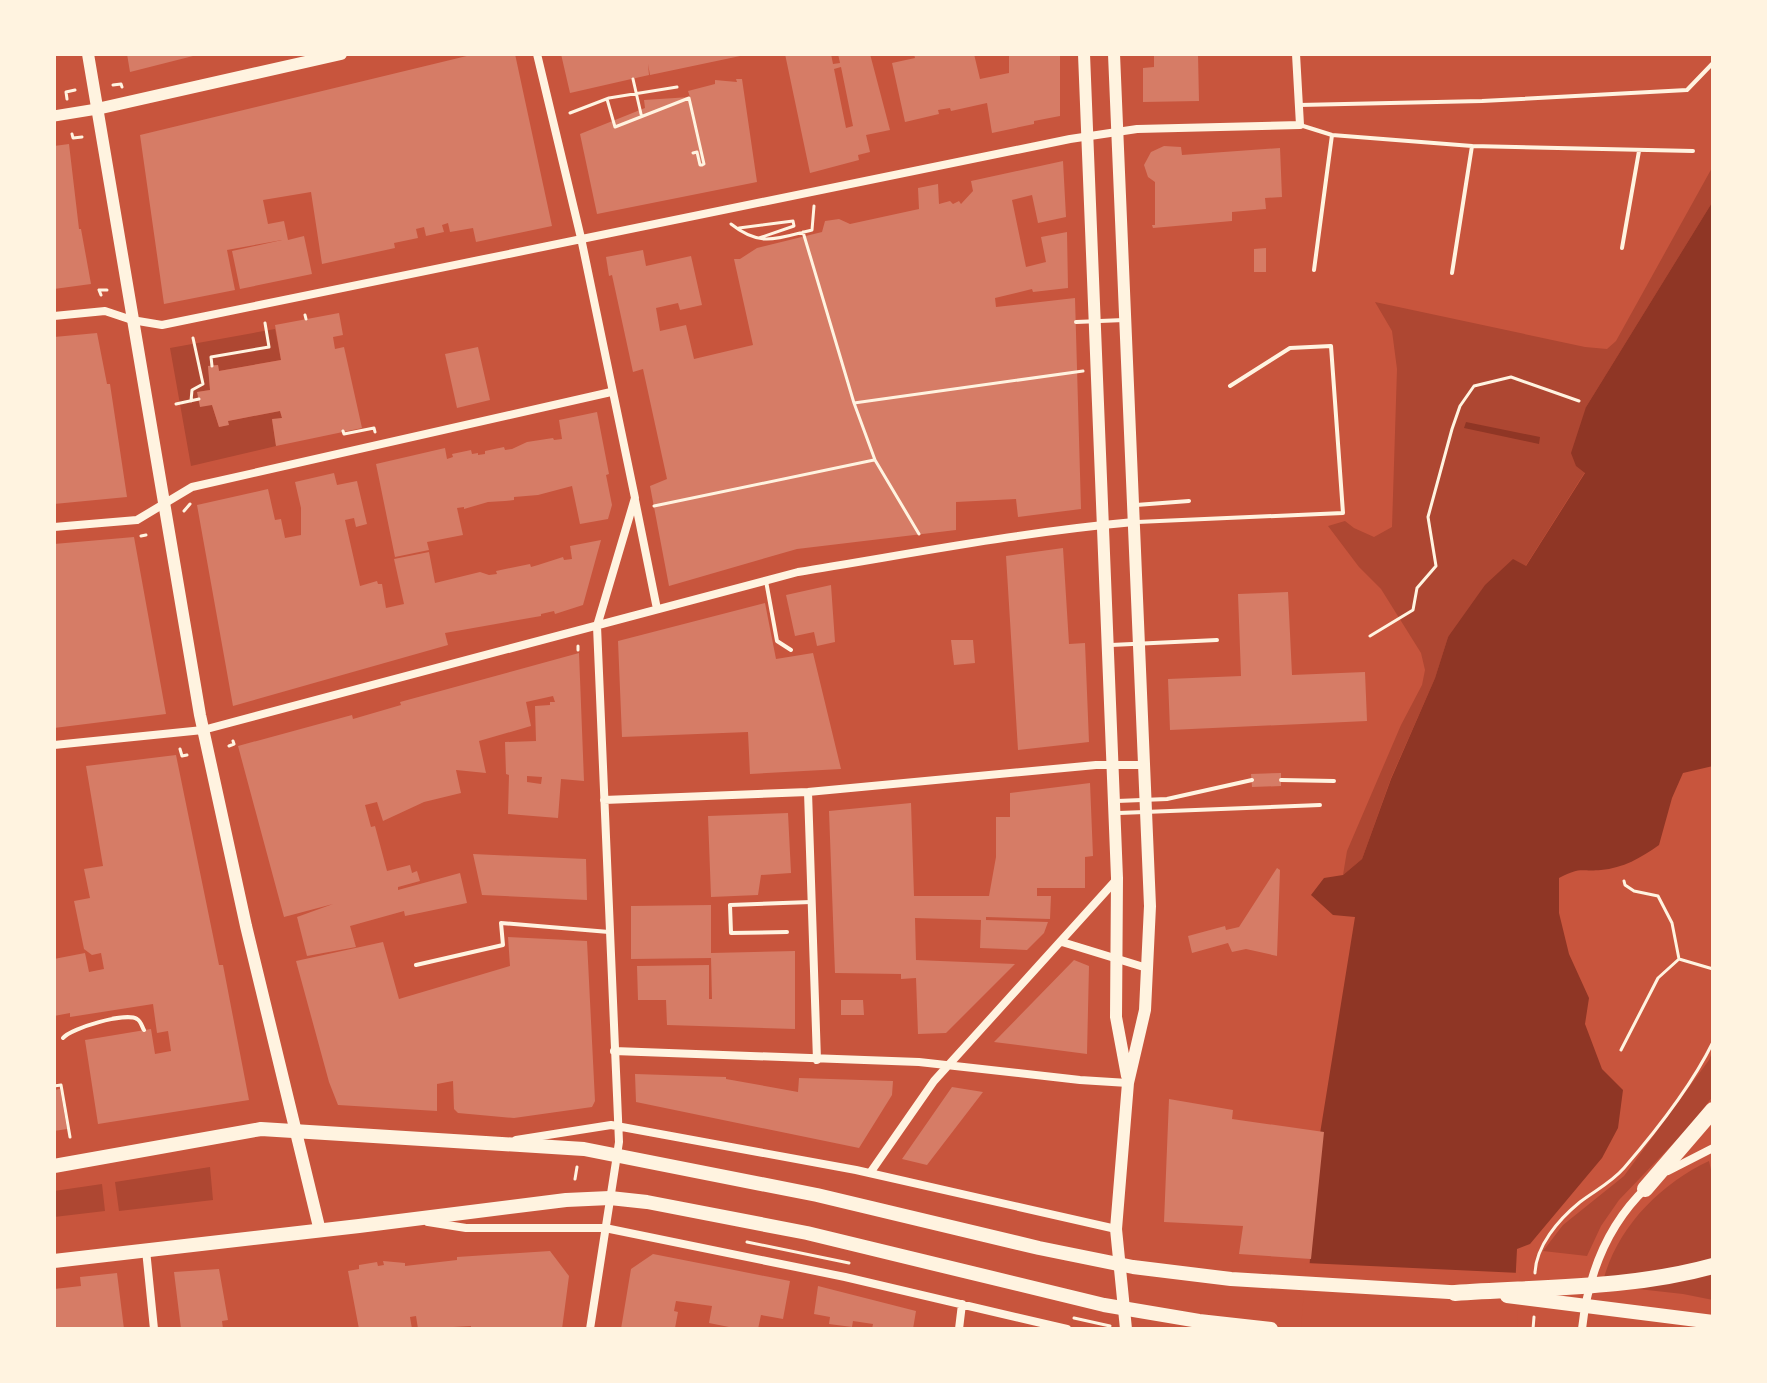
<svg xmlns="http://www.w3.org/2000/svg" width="1767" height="1383" viewBox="0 0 1767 1383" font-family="'Work Sans',sans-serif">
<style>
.green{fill:#ae4732}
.water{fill:#8f3625}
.pier{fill:#c8553d}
.building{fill:#d67c66;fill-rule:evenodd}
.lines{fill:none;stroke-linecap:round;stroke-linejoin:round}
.path{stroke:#fff3e0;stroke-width:3}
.service{stroke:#fff3e0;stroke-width:4}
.minor{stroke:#fff3e0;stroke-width:8}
.tertiary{stroke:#fff3e0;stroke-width:11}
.secondary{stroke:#fff3e0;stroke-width:12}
.primary{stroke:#fff3e0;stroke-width:14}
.motorway{stroke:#fff3e0;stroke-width:16}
</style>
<rect width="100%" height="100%" fill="#c8553d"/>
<path class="green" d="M1713,166V201L1586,407L1585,472L1525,567L1448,637L1435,678L1391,778L1362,859L1343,875L1347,851L1401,725L1422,685L1425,670L1421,653L1381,589L1359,567L1328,526L1345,521L1354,528L1374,537L1392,527L1397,369L1392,331L1375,302L1585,347L1607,349L1616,341Z
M275,329L281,360L219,371L218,365L208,366L210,390L198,392L212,405L219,427L228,425V421L280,411L282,418L272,420L276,446L191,466L170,348Z
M1713,1050V1096L1690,1126L1619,1200L1601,1226L1587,1256L1543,1251L1563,1225L1624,1176L1709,1060Z
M1709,1161L1713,1179V1300L1683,1294L1602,1285C1615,1230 1658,1185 1709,1161Z
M210,1167L213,1200L119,1211L115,1182Z
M102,1184L105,1211L54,1217V1191Z"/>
<path class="water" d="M1713,201V766L1683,773L1672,798L1659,845C1641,858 1623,868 1601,870C1579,872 1582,866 1559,878V913L1569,954L1589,998L1585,1024L1602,1069L1623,1090L1618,1128L1602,1158L1530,1244L1517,1249L1513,1329H1305L1318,1146L1355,917L1333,915L1311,895L1324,878L1343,875L1362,859L1391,779L1435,678L1448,637L1485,585L1513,559L1526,566L1585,473L1576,466L1571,453L1586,407Z
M1466,422L1540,437L1539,444L1464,428Z"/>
<path class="pier" d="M1306,1263L1520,1273L1517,1329H1301Z"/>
<path class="building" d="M127,54H196L197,55L130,72Z
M475,54H515L552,226L476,242L473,228L450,232L448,223L442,225L444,232L426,236L424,227L416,229L418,238L394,243L395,248L322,264L311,192L263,200L268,224L284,221L288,240L304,236L312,274L240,289L232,251L282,240L227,250L235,290L164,304L140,135Z
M561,54H744L745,55L650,75L648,64L649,75L570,93Z
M785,54H831L833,64L840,63L838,54H870L890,130L866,135L870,152L858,155L859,160L810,173ZM841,67L853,126L846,128L834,69Z
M914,54H974L980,79L1009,73V54H1060V116L1034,121V124L992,133L987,103L951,111L950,108L938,110L939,114L905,122L892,63L915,58Z
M1187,54H1198L1199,101L1143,102V68L1154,67V55Z
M736,79H742L757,182L597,214L580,134L645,108L644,100L690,97L688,91L715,84V80L737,82Z
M69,144L79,229H81L91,284L54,289V146Z
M1164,146L1181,147L1182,155L1280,148L1282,197L1265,198L1266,209L1232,212V221L1153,228L1152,225H1155V182L1148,177L1144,165L1151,152Z
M1063,161L1066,217L1038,223L1032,195L1012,200L1026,267L1046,262L1041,237L1067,232L1068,288L1033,292L1032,289L995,298L996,307L1075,298L1081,509L1018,517L1016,499L956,502V530L797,549L669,586L650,486L667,479L643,369L633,372L612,275L609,276L606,257L643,250L646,266L691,256L702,305L680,310L678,303L656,308L660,331L686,325L694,359L753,345L734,259H740L757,248L822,232L825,221L839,219L850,224L919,209L918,188L938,184L939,204L950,201L953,204L959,201L961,204L973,191L971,181Z
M1266,248V272H1254V249Z
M339,313L343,335L333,337L335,349L344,347L362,428L276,446L272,419L282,418L280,411L228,421L229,425L219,427L212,405L200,407L197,392L210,390L208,366L218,365L219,371L281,360L275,325Z
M97,333L107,384H110L127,497L54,504V337Z
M478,347L490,400L457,408L445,354Z
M597,412L609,474L606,475L612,505L608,519L580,524L572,486L538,495L514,497V500L505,501L488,502L464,509V507L457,508L463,535L427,542L429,550L395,557L376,464L445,448L447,459L453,457L452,454L471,450L472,454L478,453V455L485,454V451L504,447L505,450L512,449L527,442L553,438L554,440L562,439L559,420Z
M334,473L337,485L357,481L367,524L356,527L354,518L345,520L360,586L377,581L378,584H382L386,608L404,604L394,559L429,552L435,583L480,572L489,575L497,574L496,571L530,564L531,567L538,565L563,557L564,560L572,559L570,546L601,540L583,605L555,614L554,611L541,614V616L445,633L448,645L233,706L197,505L268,489L275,520L281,519L285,538L301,535V508L295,482Z
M134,537L166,714L54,728V544Z
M1063,548L1069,644L1085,643L1089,742L1018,750L1006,556Z
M831,585L835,642L817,646L814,632L795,636L786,595Z
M1288,592L1292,675L1365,672L1367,721L1170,730L1168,679L1241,676L1238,594Z
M765,603L776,659L813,653L841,769L750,774L748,732L622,737L618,641Z
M951,640H973L975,663L954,665Z
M579,653L584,781L561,779L558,818L508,814L509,775L506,774L505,742L536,741L535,706L550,705V702H555L553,696L526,702L531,726L479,741L486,773L456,770L461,793L424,802L383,821L377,802L365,805L371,827L375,826L387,871L410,865L412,873L417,871L420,881L398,887V890L460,873L467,903L405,916L404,911L350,926L356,947L307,956L297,917L333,904L284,917L238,746L352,715L353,719L401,705L400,702ZM527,776L542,777L541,784L527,782Z
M176,755L219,965H223L249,1100L98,1124L85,1040L151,1029L155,1054L171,1051L168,1031L157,1033L153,1004L70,1017V1013L54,1016V959L85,953L89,972L104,969L101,953L92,955L84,949L74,901L90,898L84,869L103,866L86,766Z
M1281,773V786L1252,787L1251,774Z
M1090,783L1093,856L1085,857V888H1037V896H1051L1050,919L986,917V920L1048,922L1044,933L1027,950L980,948L981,920L915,918L916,960L1015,964L946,1033L918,1034L916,978L901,979V974L835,973L829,811L911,803L914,896H989L996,857V817H1010V793Z
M788,813L791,873L761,875L758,895L711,897L708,816Z
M473,854L586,859L587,900L482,895Z
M1277,868L1280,870L1277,956L1246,949L1232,952L1228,943L1192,953L1188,936L1225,926L1226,930L1239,927Z
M711,905V953L795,951V1029L667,1025L666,1000H638L637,966L709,965V999H712L711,958L631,959V906Z
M508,937L587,941L595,1101L592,1107L514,1118L458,1113L454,1109L453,1081L437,1084V1111L338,1105L329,1082L296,961L383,942L399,999L510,966Z
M1074,960L1089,966L1087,1054L994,1042Z
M841,1000H863L864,1015H841Z
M635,1074L726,1077V1079L798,1092L799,1078L893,1081L892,1095L859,1148L636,1102Z
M952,1087L983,1092L927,1165L902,1159Z
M60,1089L67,1129L54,1131V1090Z
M1169,1099L1233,1110L1232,1119L1324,1132L1311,1259L1239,1254L1243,1226L1164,1222Z
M550,1251L569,1276L562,1329H471V1326L418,1329L416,1316L410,1317L412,1329H359L348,1271L359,1269V1265L377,1262L378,1266L384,1265L383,1261L405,1263V1266L457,1260V1257Z
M653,1254L790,1281L783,1319L761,1315L758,1329H739L709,1323L712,1306L676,1301L674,1311L678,1312L675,1328L621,1329L631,1269Z
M219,1269L228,1320L222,1321L223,1329H181L174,1272Z
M117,1273L124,1329H54V1289L81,1286L80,1277Z
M818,1286L916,1311L913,1329H872L873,1324L853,1321L852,1327L829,1324L830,1317L814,1314Z"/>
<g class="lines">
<path class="path" d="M633,79L641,114
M113,85L121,84L122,87
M67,99L66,92L75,90
M607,99L615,127L689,98L704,164L702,165
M570,113L609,98L677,87
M72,134L73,138L82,137
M693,153L697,152L700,165H702
M731,224C761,248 778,238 812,230L814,206
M739,228L793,221L794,226L759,238
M803,232L854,403L875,460L919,534
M101,295L99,290H107
M305,315L306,319
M212,366L211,357L269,347L265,323
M191,401L192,390L203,384L193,338
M854,403L1083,371
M176,404L199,399
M343,431L344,434L374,428L375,432
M654,506L874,460
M184,511L190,504
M141,536L146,535
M1370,636L1413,610L1417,588L1436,566L1428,517L1452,429L1460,406L1474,386L1511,377L1579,401
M578,650V646
M229,746L234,744L233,741
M180,749L182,756L187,755
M1624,881L1625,885L1634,891L1658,896L1672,923L1679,959
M1621,1050L1658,978L1679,959L1713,969
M54,1086L61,1085L70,1137
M575,1179L577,1167
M747,1242L849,1263
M1535,1273C1536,1246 1558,1220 1580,1202C1594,1191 1611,1183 1624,1168C1656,1131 1691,1087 1713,1042
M1074,1318L1110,1326
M1533,1329L1534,1317"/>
<path class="service" d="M1299,105L1482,101L1687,90L1713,63
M1300,125L1332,135L1472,146L1693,151
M1622,248L1639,151
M1314,270L1332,135
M1452,273L1472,146
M1076,322L1124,320
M1136,505L1189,501
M1137,522L1343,513L1331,346L1290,348L1230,386
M766,581L777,641L791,650
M1111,645L1217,640
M1281,780L1334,781
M1117,801L1167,799L1252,780
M1119,813L1320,805
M787,932L731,933L730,905L811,902
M416,965L503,945L501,923L609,932
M63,1038C71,1028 126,1012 137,1019C141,1021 142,1027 144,1030"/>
<path class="minor" d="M537,54L581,238L635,498L597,626L619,1142L590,1329
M54,316L105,311L132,320L162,325L1070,139L1137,129L1300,125L1296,54
M635,500L657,609
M54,527L137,520L192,487L611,392
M54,745L203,730L798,572C910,554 1021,532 1134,522
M808,792L817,1060
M604,800L808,792L1096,765H1145
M1062,942L1147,968
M614,1051L919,1062L1080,1080L1128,1083
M516,1140L611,1125L856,1170L1116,1229
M1668,1171L1713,1148
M870,1173L934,1081L1117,879
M428,1222L466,1228H605L845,1277L1067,1329
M146,1250L154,1329
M959,1329L962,1304
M1582,1329C1588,1274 1607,1225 1647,1187"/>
<path class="tertiary" d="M54,116L97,109"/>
<path class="secondary" d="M88,54L200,715L246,926L320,1231
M1084,54L1117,878L1116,1017L1127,1076
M1114,54L1150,906L1145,1010L1128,1083L1116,1229L1126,1329
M97,109L341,54"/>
<path class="primary" d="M54,1166L261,1129L584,1149L817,1195L1039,1248L1133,1267L1231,1279L1466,1293
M54,1261L359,1226L566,1200L610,1198L647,1202L807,1233L1104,1305L1199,1321L1271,1329
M1507,1296L1713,1322"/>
<path class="motorway" d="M1645,1189L1713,1110
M1455,1293C1541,1287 1630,1289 1713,1266"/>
</g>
<rect width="1767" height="1383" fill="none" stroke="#fff3e0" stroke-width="112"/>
</svg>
